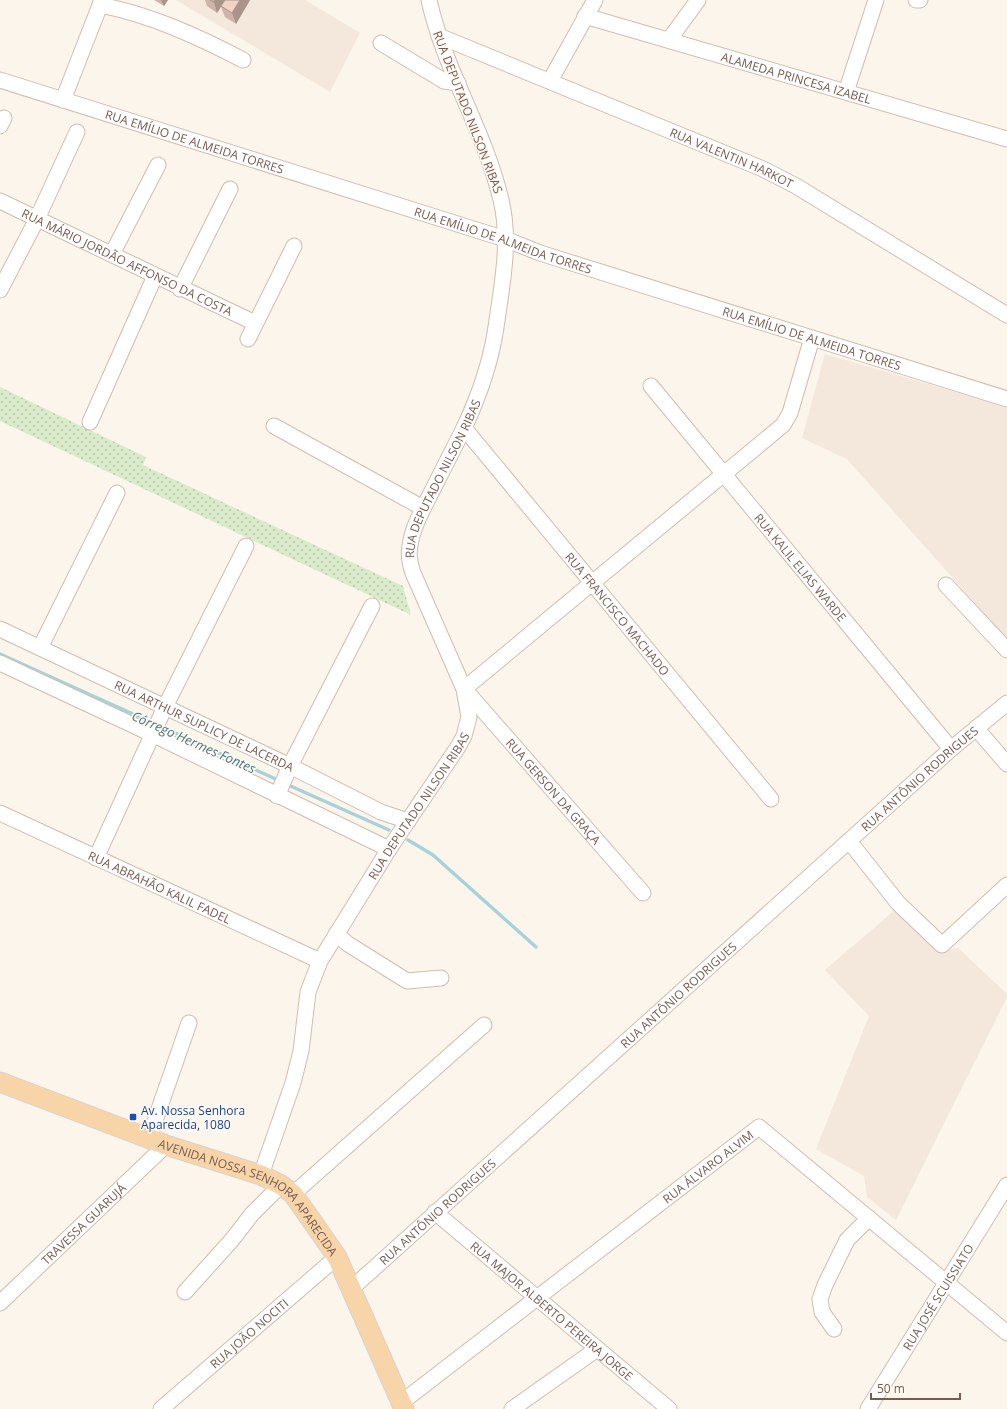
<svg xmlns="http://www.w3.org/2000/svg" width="1007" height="1409" viewBox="0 0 1007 1409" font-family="'Open Sans',sans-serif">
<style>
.residential{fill:#f4e7db}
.park{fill:url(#park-dots)}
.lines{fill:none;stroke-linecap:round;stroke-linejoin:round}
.stream{stroke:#a7d3d8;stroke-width:3.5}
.minor-casing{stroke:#cfbdb1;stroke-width:17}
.major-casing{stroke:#d9d1ce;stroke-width:21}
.minor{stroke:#fff;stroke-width:15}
.major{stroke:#f8d5a8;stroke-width:19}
.wall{fill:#cfb5a9}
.shaded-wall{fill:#a9948a}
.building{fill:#f1d3c5;stroke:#a9948a}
.transit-dot{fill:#1a4fb4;stroke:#fff9f3;stroke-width:1.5}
.labels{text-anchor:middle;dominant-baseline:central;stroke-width:3;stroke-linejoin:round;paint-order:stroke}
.street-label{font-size:12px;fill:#785b4f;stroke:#fff9f3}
.transit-label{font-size:12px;fill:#164399;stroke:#fff9f3;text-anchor:start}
.water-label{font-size:13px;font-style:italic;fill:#42767c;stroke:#fff9f3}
</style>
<defs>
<pattern id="park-dots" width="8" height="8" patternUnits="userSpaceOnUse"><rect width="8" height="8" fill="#d9ebca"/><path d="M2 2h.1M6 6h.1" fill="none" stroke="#b5c1a6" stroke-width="1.8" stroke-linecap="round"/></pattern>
</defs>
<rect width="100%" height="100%" fill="#fcf5ec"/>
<path class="residential" d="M176,0H305L360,33L330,92Z
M825,354L1007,407V639L847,459L802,438Z
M895,910L944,951L958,948L1007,994V997L896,1220L867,1197L864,1176L816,1149L869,1016L825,970Z"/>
<path class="park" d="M0,387L146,457L143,465L403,586L411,615L0,421Z"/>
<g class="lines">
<path class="stream" d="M0,654L153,723
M160,726L280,781
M286,784L389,830
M408,840L433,855L536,947"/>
<g class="minor-casing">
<g id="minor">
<path d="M916,0H920"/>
<path d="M100,5C151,15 197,36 243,60"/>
<path id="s1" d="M585,16L1007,139"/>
<path id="s2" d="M439,36L763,169L796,186L1007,315"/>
<path d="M669,40L698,0"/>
<path d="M381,43L444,81L458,83"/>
<path id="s3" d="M0,80L505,239L540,253L1007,399"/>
<path d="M550,81L595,0"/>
<path d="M846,92L876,0"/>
<path d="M63,100L102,0"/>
<path d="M0,126L4,118"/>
<path id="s4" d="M0,201L255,323"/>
<path d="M112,254L158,165"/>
<path d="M180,289L230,189"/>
<path d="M0,290L37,219L77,132"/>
<path d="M248,339L294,246"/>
<path id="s5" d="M651,386L951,749"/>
<path d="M90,422L155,276"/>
<path d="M274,426L423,508"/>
<path id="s6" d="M464,428L771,799"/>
<path d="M946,585L1007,650"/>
<path id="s7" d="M0,629L290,766L381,812L408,821"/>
<path d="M40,648L117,493"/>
<path d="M0,663L152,734L389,849"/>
<path d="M464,689L783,425L790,413L812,338"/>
<path id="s8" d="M466,691L643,893"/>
<path d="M976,728L1007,764"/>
<path d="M277,796L290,766L372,606"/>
<path id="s9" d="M0,813L320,961"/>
<path d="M849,841L898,903L942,945L1007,885"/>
<path d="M96,858L165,707L246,546"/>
<path d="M336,934L348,944L407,981L441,978"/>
<path d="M149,1138L189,1023"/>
<path id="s10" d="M261,1175L293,1083L301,1051L308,992L320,961L389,849L458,747L464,736L469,717L464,689L413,573C410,564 408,555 410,546C412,528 422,511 430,495C441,473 453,450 464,428C479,396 491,362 496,327C502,285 511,241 501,200C485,131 444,69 429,0"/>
<path d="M293,1194L484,1025"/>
<path id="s11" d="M435,1212L669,1409"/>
<path id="s12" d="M351,1289L951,749L1007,703"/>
<path d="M185,1292L231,1241L252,1214L281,1185"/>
<path id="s13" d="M0,1303L166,1145"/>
<path d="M834,1329L822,1312L820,1299L825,1285L847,1240L869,1218"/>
<path id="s14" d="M402,1402L759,1127L1007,1333"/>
<path id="s15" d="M161,1409L337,1257"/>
<path d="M512,1409L597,1349"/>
<path id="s16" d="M868,1409L1007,1185"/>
</g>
</g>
<g class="major-casing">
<g id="major">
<path id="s17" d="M0,1082L166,1145L261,1175L281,1185L293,1194L337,1257L404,1409"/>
</g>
</g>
<use href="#minor" class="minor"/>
<use href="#major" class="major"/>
</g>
<path class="wall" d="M154,0H168L164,6Z
M205,0H250L236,24L225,17L221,7L217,13L207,6Z"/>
<path class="shaded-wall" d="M161,0H168L164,6Z
M215,0H225L217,13L214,2Z
M240,0H250L236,24L232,13Z"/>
<path class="building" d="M210,0H215L214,2Z
M225,0H240L232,13L221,6Z"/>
<rect class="transit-dot" x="129" y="1113" width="8" height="8" rx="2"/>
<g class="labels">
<g class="street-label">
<text stroke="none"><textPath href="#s1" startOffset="220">ALAMEDA PRINCESA IZABEL</textPath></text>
<text transform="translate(468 112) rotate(69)">RUA DEPUTADO NILSON RIBAS</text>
<text stroke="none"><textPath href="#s3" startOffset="204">RUA EMÍLIO DE ALMEIDA TORRES</textPath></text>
<text stroke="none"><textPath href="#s2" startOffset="317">RUA VALENTIN HARKOT</textPath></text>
<text stroke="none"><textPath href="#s3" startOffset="528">RUA EMÍLIO DE ALMEIDA TORRES</textPath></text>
<text stroke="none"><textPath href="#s4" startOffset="141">RUA MÁRIO JORDÃO AFFONSO DA COSTA</textPath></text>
<text stroke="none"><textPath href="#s3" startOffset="852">RUA EMÍLIO DE ALMEIDA TORRES</textPath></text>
<text stroke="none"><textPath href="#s10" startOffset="767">RUA DEPUTADO NILSON RIBAS</textPath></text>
<text stroke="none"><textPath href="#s5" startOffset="235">RUA KALIL ELIAS WARDE</textPath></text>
<text stroke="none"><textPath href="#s6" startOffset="241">RUA FRANCISCO MACHADO</textPath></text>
<text stroke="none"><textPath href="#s7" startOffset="226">RUA ARTHUR SUPLICY DE LACERDA</textPath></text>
<text stroke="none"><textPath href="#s12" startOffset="764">RUA ANTÔNIO RODRIGUES</textPath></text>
<text stroke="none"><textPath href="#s8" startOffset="133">RUA GERSON DA GRAÇA</textPath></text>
<text stroke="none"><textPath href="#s10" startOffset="407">RUA DEPUTADO NILSON RIBAS</textPath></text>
<text stroke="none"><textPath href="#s9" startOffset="176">RUA ABRAHÃO KALIL FADEL</textPath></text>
<text stroke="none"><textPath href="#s12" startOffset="440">RUA ANTÔNIO RODRIGUES</textPath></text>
<text stroke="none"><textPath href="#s14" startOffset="386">RUA ÁLVARO ALVIM</textPath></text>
<text stroke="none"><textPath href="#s17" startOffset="279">AVENIDA NOSSA SENHORA APARECIDA</textPath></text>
<text stroke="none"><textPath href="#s12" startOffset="116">RUA ANTÔNIO RODRIGUES</textPath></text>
<text stroke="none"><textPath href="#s13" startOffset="115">TRAVESSA GUARUJÁ</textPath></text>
<text stroke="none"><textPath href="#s16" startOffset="132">RUA JOSÉ SCUISSIATO</textPath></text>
<text stroke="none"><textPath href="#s11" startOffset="153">RUA MAJOR ALBERTO PEREIRA JORGE</textPath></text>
<text stroke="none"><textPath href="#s15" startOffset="116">RUA JOÃO NOCITI</textPath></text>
</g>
<g class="transit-label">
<text x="141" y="1110">Av. Nossa Senhora<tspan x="141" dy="14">Aparecida, 1080</tspan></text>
</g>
<g class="water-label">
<text transform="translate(194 742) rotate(24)">Córrego Hermes Fontes</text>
</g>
</g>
<path d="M871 1393v6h89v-6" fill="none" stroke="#785b4f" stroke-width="2"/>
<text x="877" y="1393" font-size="12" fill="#785b4f" stroke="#fff9f3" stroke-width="3" paint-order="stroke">50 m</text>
</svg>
